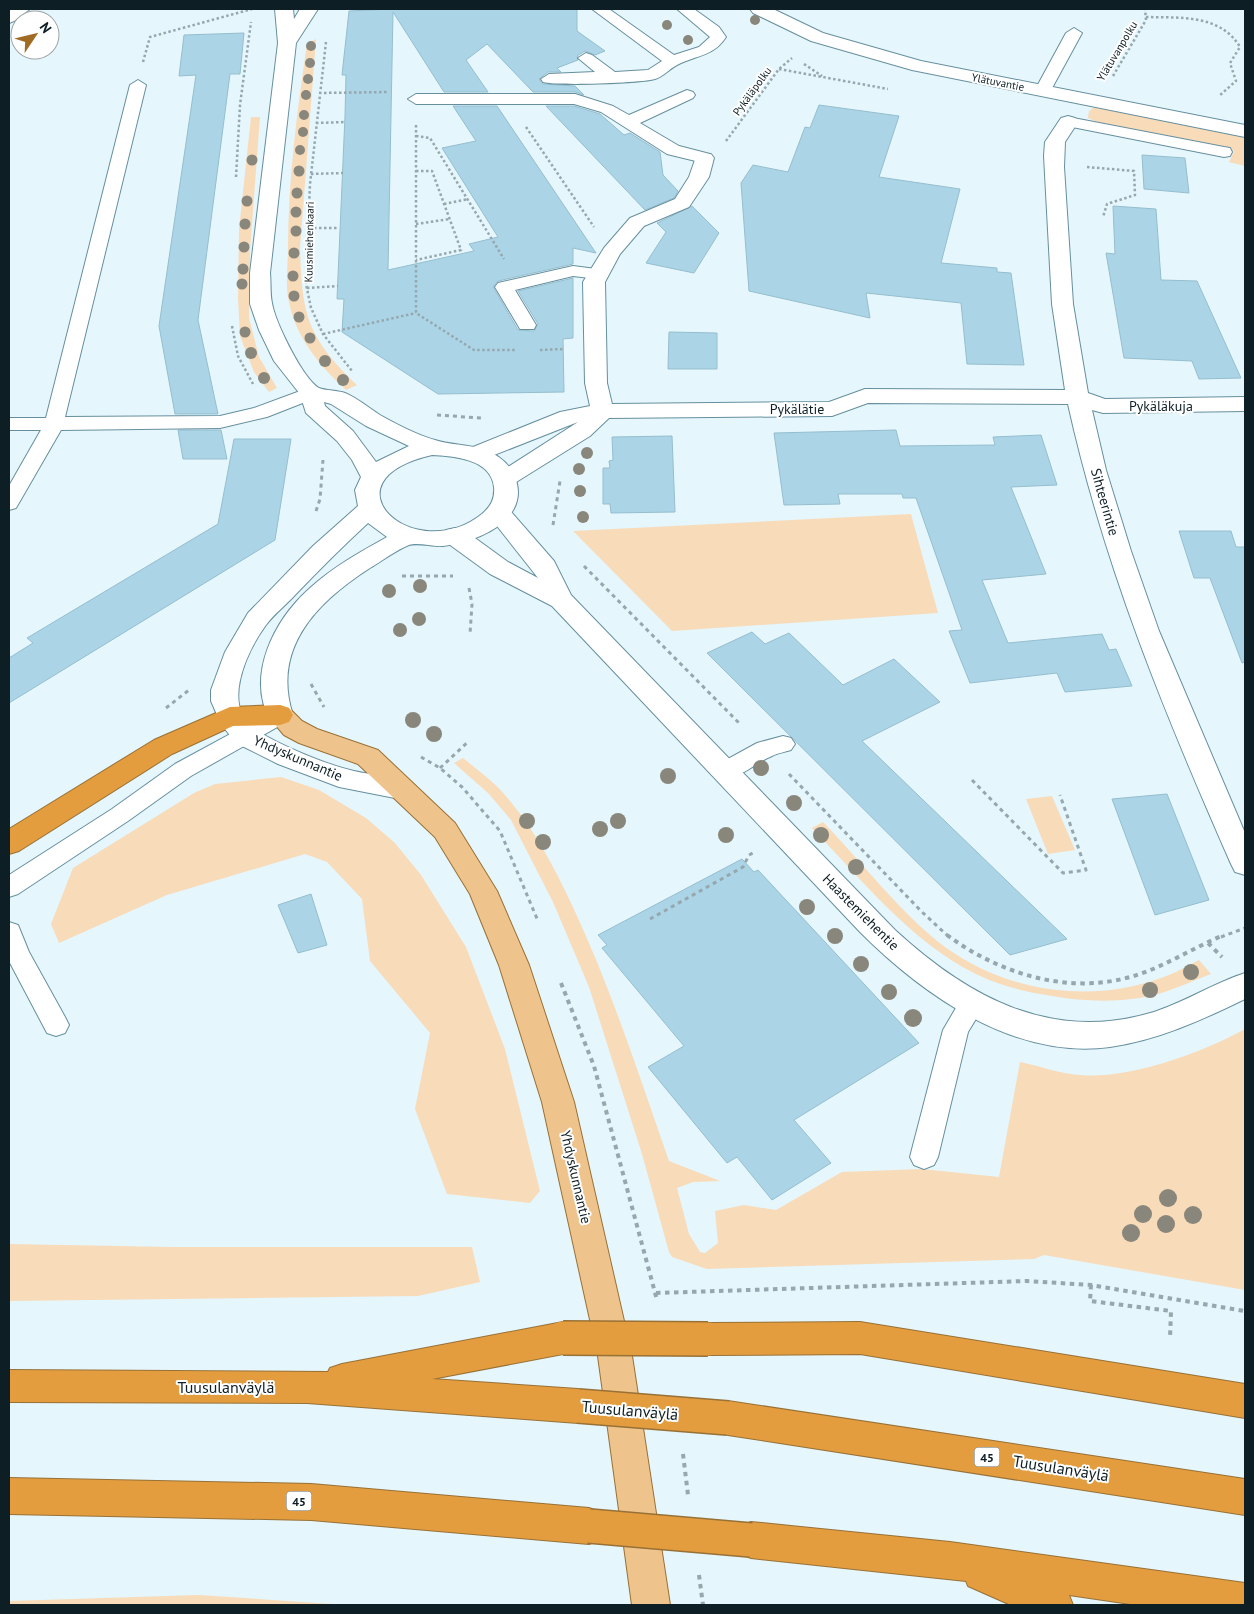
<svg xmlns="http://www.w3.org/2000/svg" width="1254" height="1614" viewBox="0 0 1254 1614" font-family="'PT Sans',sans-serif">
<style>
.green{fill:#f8dbb9}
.building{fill:#abd5e6;stroke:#95bece}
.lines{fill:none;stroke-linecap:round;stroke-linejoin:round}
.service-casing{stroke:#668f9e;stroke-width:2}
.minor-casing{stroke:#668f9e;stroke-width:2}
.tertiary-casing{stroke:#668f9e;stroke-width:2}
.secondary-casing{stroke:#668f9e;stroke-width:2}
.primary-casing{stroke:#987136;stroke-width:2}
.motorway-casing{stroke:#987136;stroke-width:2}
.path-far2{stroke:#96a7ae;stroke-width:2.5;stroke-dasharray:2.5 2.5;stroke-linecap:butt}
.path-far1{stroke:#96a7ae;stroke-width:3;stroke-dasharray:4 4;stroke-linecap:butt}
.path{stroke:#96a7ae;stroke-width:4;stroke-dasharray:4.5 4.5;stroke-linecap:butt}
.service{fill:#fff;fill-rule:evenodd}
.minor{fill:#fff;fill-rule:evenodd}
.tertiary{fill:#fff;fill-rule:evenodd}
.secondary{fill:#fff;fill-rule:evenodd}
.primary{fill:#eec48c;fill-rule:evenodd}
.motorway{fill:#e39d3f;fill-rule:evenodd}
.motorway-bridge-casing{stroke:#987136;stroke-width:36;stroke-linecap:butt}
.motorway-bridge{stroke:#e39d3f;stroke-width:33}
.tree{fill:#89867b}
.labels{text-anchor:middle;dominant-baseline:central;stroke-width:4;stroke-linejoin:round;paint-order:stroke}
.far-street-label{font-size:11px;fill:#0d1e24;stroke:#fff}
.shield{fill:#fff;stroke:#566266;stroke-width:1}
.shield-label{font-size:12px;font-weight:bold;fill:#0d1e24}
.street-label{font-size:14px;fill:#0d1e24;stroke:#fff}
.near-street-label{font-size:16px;fill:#0d1e24;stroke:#fff}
</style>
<rect width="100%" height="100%" fill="#e5f6fd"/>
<path class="green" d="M316,39L300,248C302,315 307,337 357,385L346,390C320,366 296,338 289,302C285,285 288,266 288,249C288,180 297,112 307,44Z
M1096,106L1245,137V166L1229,162L1234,151L1099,123L1088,118L1089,111Z
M251,117H260L250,250L249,318L259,357L277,388L269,392L254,372L240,336L238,298L239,229Z
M911,514L938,613L672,631L573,531Z
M463,758C479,771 497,784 510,801C536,832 555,869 572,905C611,988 639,1075 669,1161L720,1181L693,1182L677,1188L689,1234L700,1252L705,1253L718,1243L715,1211L744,1205L776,1210L842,1172L922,1169L999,1177L1020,1062C1040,1066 1060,1074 1080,1075C1128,1080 1204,1052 1245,1029V1290L1044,1255L1034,1259L707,1269L672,1257L669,1252L642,1154L589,987L553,902L511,820L488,793L454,763Z
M281,777L319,790L366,818L395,843L421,875L466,947L505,1049L540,1191L530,1203L447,1194L415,1109L430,1033L370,961L362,899L327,862L305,854L167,895L59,943L51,924L73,868L194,793L215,784Z
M1052,796L1075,850L1048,854L1026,799Z
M823,822C861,861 902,915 945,947C1007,992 1089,1004 1161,978C1174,974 1187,966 1199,960L1211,974C1194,980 1176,989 1158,994C1125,1003 1086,1002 1052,996C1027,992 1000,986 976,974C911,942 862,880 812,828Z
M9,1244L171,1247H472L480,1282L418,1296L9,1301Z
M199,1595L347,1605H9V1601Z"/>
<path class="building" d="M391,9H577V31L605,51L595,55L585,51L577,56L578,60L557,68L561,72H548L539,79L543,84L575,86L584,95L575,92H533L487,44L466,60L488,92H444L393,12L388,270L474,251L469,244L498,237L442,148L476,141L453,106H497L596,253L573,248V264L498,281L493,287L518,330L534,331L538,324L518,291L573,278V338L563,339L564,392L438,394L342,332L344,299H337L345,116L346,75H342L349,11Z
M244,33L240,74H230L198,320L218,414H175L159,326L196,75L179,76L184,35Z
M819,105L899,116L879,177L960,189L941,263L997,268V272L1011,273L1024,365L967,364L961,303L866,293L870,318L749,291L741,183L753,165L788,172L805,127L810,128Z
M546,106H574L600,114L624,135L630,133L660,152L663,175L678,191L674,198L645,210Z
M1142,155L1185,158L1189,193L1144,189Z
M692,206L719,233L694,273L646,263L666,232L657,223Z
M1113,206L1156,209L1161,280L1197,281L1241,378L1199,379L1192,361L1124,358L1106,253L1115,254Z
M669,332L717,333V369H668Z
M178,430H221L227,459H183Z
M896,430L900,446L995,445L993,437L1041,435L1057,485L1011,487L1046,574L982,580L1008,643L1102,634L1109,650L1116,649L1132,686L1065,692L1057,673L970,683L949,631L962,630L916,498H903L902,494H838L840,504L784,505L774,433Z
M672,436L675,512L611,513L610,504H603V468H610L609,461L613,460L612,437Z
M234,439H291L275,540L9,703V658L33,643L27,638L218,524Z
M1179,531H1231L1236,547H1245V662L1242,663L1210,578H1194Z
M752,632L765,644L789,633L843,685L894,659L940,702L862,741L1067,939L1010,955L707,653Z
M1167,794L1209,900L1155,915L1112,799Z
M742,859L754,872L758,870L919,1043L794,1120L831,1163L772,1200L737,1157L727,1163L648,1067L684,1046L602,948L607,945L598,935Z
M311,894L327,945L298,953L278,905Z"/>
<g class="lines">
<g class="service-casing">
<path id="service" d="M12,9H30L14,21L9,23V11Z
M592,9H609L674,55L699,47L710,37L677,9H694L719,27L726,37C713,57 696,55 677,65C669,69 663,77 655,79C641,83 557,86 543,82L541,79L549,74L595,72L578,58L586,53L592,55L615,72L648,70L662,61Z
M1074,28L1082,33L1051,90L1043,95L1037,93L1035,90L1066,33Z
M138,80L146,85L65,417L220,416L254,408L311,387L318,389L321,393L318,397L267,417L220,428L61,430L16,508L9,510V486L41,430H9V418H46L130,85Z
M687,90L693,92L695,95L693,98L640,123L679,146L710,154L712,158L710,162L704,163L667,154L601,112L574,104H416L408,99L416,94H575L613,106L629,115Z
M1068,117L1224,147L1230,148L1232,152L1230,156L1224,157L1062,125L1060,122L1062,119Z
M573,266L604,270L607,274L604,278L598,279L573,276L515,290L536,325L534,329H520L495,287L498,283Z
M280,707L288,709L291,715L288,721L191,776L128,821L18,894L9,897V875L112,809L175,764Z
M783,736L791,738L795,744L791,750C785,752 778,753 772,756C754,763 735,784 715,778L711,772L715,766L757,743Z
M9,922L18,925L29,952L65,1017L69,1025L65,1033L56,1036L47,1033L9,961Z
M972,993L981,996L985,1004L968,1032L938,1157L934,1165L924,1169L914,1165L910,1157L943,1030L963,996Z"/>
</g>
<g class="minor-casing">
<path id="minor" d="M750,9H773L823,33L921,61L1245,125V137L912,70L811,41L753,13Z
M1068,116L1075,118L1078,122L1065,142L1064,167L1073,304L1088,393L1105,399L1245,397V411L1103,413L1092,410L1106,470L1131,551L1159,631L1245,833V875L1235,872L1231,864C1164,712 1104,566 1068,404L868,403L832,416L609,418L590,436L513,484L505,487L497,484L493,479L497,474L578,422L484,459L476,461L468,459L464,454L468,449L560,412L590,406L585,383L583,282L604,248L630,218L675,199L689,177L697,154H711L714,158L709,177L689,207L644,226L620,254L605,282L607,383L612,404L829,402L865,389L1065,390L1052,304L1044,156L1045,142L1061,118Z"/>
</g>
<g class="tertiary-casing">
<path id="tertiary" d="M498,504L506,506L554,561L571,595L895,930C969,998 1052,1043 1154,1012C1185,1002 1214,983 1245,973V999C1202,1020 1158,1040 1110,1047C1015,1060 924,996 860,932L552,606L490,574L446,542L443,536L446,530L455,528L464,530L508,562L538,578L486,512L490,506Z"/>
</g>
<g class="secondary-casing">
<path id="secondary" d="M275,9H293L294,19L300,9H318L296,43L270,273C271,283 270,294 272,303C275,322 303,379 319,388C327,391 337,390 345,393C357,398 369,408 380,415C396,424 417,435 435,440C457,447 481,443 500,458C511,466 518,479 518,493C517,527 470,543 443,546C433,547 418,542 409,545C396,550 382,561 370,568C317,602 271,648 293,715L289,722L280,725L271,722C245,676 274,620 310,588C333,567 360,552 387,537L368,523C343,546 319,570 295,595C286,605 274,614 266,625C247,651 220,707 256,730C279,745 327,765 354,771C372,775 391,776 410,782L414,789L410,796L400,799L339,787L278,764L236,743L221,724L211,701V690L225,652L248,613L313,546L358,506L355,490L361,477L352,460L337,441L306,413L300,394L274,361L259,330L250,304V273L278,43ZM324,402L331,404L366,426L409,446L376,462L353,431L325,406ZM432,455C454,456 491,459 494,487C495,499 491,506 482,514C414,568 319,481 432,455Z"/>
</g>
<g class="primary-casing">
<path id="primary" d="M280,705L289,708L302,721L317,729L378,750L455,823L497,891L529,965L574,1102L632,1356L670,1605H632L598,1356L542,1102L499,965L470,894L435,837L358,764L299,743L284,735L267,715L271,708Z"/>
</g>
<g class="motorway-casing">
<path id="motorway" d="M280,705L289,708L293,715L289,722L280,725L233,726L172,754L19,851L9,854V829L154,740L230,707Z
M563,1322L575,1327L580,1338L575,1349L563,1354L432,1379L578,1389L590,1394L595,1406L590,1418L578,1423L307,1403L9,1402V1370L328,1372L330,1368L342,1364Z
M860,1322L1245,1384V1418L860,1354L708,1355L696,1350L691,1339L696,1328L708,1323Z
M728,1401L1245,1479V1515L728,1435L716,1430L710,1418L716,1406Z
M9,1478L311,1484L589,1508L602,1513L607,1526L602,1539L589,1544L311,1520L9,1514Z
M751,1522L950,1542L1245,1583V1605H1137L1069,1595L1073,1605H1011L968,1586L966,1581L751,1558L738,1553L733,1540L738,1527Z"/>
</g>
<path class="path-far2" d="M1146,17C1181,18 1220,14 1240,47L1230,63L1236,81L1219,96
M326,42L310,184L306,284L311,308L323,334L352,371
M143,62L150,37L252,9
M804,64L822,76
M779,69L888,89
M1113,76L1146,20L1145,9
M319,93L388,92
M316,123L346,122
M416,125V313L474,350H516
M526,127L594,227
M416,136L430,138L504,259
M726,141L779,69L792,58
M1087,167L1134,171L1135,195L1107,204L1103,217
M416,171H432L461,250L416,260
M311,174L343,173
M236,177L240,105L251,22
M444,204L468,199
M416,224L450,219
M309,228H339
M307,288L338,286
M232,326L238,356L253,384
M323,334L416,313
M540,350L563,349"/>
<path class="path-far1" d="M437,415L481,418
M316,511L320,499L323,460
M553,525L560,481
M584,566L741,725
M402,576H453
M469,588L472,604L470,634
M311,684L324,707
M166,708L189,690
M421,757L440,768L462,787L500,831L538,921
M440,768L469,741
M789,774L922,912L949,937
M972,780L1063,873L1086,870L1060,795
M650,919L743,867L749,855L753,853
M1221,937L1245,928"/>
<path class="path" d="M947,935C998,973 1067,995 1130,977C1163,968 1192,948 1224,935
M1208,943L1222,957
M561,983L594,1066L657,1300
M1091,1285L1090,1301L1171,1311L1170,1338
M656,1293L1027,1281L1091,1285L1245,1311
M683,1454L688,1495
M699,1575L703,1605"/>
<use href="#service" class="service"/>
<use href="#minor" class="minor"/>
<use href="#tertiary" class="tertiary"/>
<use href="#secondary" class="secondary"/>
<use href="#primary" class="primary"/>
<use href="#motorway" class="motorway"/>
<g class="motorway-bridge-casing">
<path id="motorway-bridge" d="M563,1338L708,1339
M578,1406L728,1418
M589,1526L751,1540"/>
</g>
<use href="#motorway-bridge" class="motorway-bridge"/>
</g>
<g class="tree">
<circle cx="755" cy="20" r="5"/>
<circle cx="667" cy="25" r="5"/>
<circle cx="688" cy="40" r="5"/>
<circle cx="311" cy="46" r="5"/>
<circle cx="310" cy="63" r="5"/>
<circle cx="308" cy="79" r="5"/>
<circle cx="306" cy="95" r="5"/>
<circle cx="304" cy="115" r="5"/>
<circle cx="303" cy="132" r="5"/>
<circle cx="300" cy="150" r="5"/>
<circle cx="252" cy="160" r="5.5"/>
<circle cx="299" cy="171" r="5.5"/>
<circle cx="297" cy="193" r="5.5"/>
<circle cx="247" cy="201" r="5.5"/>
<circle cx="296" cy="212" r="5.5"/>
<circle cx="245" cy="224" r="5.5"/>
<circle cx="296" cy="231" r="5.5"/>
<circle cx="244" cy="247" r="5.5"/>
<circle cx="294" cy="253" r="5.5"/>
<circle cx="243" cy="269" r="5.5"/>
<circle cx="293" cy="276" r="5.5"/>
<circle cx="242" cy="284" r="5.5"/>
<circle cx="294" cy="296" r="5.5"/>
<circle cx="299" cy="317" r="5.5"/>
<circle cx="245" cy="332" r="5.5"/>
<circle cx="310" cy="338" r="5.5"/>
<circle cx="251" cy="353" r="6"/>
<circle cx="325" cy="361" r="6"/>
<circle cx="264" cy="378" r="6"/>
<circle cx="343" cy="380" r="6"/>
<circle cx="587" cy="453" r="6"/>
<circle cx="579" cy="469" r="6"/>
<circle cx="580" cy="491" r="6"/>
<circle cx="583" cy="517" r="6"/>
<circle cx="420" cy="586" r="7"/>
<circle cx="389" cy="591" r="7"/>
<circle cx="419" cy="619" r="7"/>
<circle cx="400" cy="630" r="7"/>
<circle cx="413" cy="720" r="8"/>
<circle cx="434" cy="734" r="8"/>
<circle cx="761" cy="768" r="8"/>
<circle cx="668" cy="776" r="8"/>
<circle cx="794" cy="803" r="8"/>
<circle cx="527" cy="821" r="8"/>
<circle cx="618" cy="821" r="8"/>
<circle cx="600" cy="829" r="8"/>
<circle cx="726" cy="835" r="8"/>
<circle cx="821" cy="835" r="8"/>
<circle cx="543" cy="842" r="8"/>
<circle cx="856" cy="867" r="8"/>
<circle cx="807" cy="907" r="8"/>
<circle cx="835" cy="936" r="8"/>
<circle cx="861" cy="964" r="8"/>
<circle cx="1191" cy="972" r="8"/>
<circle cx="1150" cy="990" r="8"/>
<circle cx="889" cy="992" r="8"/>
<circle cx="913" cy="1018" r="9"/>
<circle cx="1168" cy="1198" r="9"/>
<circle cx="1143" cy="1214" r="9"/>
<circle cx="1193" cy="1215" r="9"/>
<circle cx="1166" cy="1224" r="9"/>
<circle cx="1131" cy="1233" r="9"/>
</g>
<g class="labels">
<g class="far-street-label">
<text transform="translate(1117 51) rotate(-59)">Ylätuvanpolku</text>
<text transform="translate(998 82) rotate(11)">Ylätuvantie</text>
<text transform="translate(752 91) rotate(-54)">Pykäläpolku</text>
<text transform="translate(309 242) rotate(-89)">Kuusmiehenkaari</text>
</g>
<g class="shield">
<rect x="974.5" y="1447.5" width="25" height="19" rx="4"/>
<rect x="286.5" y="1491.5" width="25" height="19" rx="4"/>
</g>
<g class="shield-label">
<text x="987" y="1457">45</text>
<text x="299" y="1501">45</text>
</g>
<g class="street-label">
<text x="1161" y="406">Pykäläkuja</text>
<text x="797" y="409">Pykälätie</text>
<text transform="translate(1105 502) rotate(74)">Sihteerintie</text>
<text transform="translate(298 758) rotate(23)">Yhdyskunnantie</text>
<text transform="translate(861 912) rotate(45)">Haastemiehentie</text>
<text transform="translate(576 1177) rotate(77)">Yhdyskunnantie</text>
</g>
<g class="near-street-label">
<text x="226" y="1387">Tuusulanväylä</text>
<text transform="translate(630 1410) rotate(5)">Tuusulanväylä</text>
<text transform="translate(1061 1468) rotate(9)">Tuusulanväylä</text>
</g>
</g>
<rect width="1254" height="1614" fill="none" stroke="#0d1e24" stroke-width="20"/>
<g transform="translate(35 35) rotate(55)"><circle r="24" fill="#ffffff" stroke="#9ea5a7"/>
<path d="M0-4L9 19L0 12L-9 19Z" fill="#a06b23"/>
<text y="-8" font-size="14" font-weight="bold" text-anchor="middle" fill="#0d1e24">N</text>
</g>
</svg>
